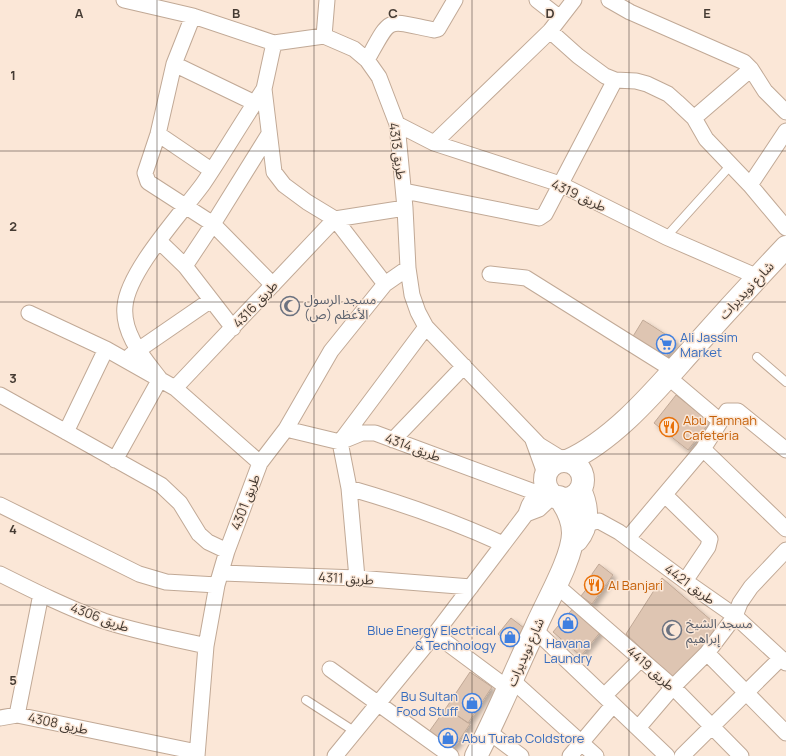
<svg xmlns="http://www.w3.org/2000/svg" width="786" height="756" viewBox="0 0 786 756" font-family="Manrope,'Noto Sans Arabic',sans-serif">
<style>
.building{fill:#dec5b2;stroke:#c0a896;filter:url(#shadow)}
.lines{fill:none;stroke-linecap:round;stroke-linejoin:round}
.lane-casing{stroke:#c1a996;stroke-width:10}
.street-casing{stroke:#c1a996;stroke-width:17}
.secondary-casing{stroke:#c1a996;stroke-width:24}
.lane{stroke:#fff;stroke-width:8}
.street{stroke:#fff;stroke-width:15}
.secondary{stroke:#fff;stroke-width:22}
.grid{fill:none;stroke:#453b33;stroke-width:1;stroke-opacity:0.55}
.labels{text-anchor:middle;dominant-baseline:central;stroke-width:3;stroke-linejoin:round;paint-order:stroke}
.street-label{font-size:13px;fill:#453b33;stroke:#fbe7d7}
.worship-label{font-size:13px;fill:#5b616d;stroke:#fbe7d7;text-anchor:start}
.shop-label{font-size:13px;fill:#366cbe;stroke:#fbe7d7;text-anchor:start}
.food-label{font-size:13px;fill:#c56008;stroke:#fbe7d7;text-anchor:start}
.grid-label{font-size:13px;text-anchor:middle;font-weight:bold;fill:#453b33;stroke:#fbe7d7;stroke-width:3;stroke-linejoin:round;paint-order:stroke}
</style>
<defs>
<filter id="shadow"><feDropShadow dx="3.5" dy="3.5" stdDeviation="2" flood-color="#0004"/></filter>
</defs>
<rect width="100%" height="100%" fill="#fbe7d7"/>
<path class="building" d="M643,320L676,341L665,359L632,338Z
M676,395L710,422L688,450L654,423Z
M599,564L613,575L592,604L581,596L592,582V574Z
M662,578L719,627L677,676H671L626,634Z
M575,606L602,630L581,656L553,632Z
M511,618L524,628L510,645L498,634Z
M470,672L492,687L468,723L446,708Z
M446,708L470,724L456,745L446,750L426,736Z"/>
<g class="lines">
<g class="lane-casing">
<path id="lane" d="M666,237L730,166
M757,357L786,382
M306,700L354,731"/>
</g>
<g class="street-casing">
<path id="street" d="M124,0L193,16L274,43L324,36L354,49L367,60L379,77L397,124L405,208L408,268L412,295L418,312L426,327L539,445L565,461
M537,0L560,18
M609,0L630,12L744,62L751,69L765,91L786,112
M193,16L174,64L158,134L145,173L148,182L213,224L273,285
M550,31L578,56L605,76L615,80L636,81L647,84L668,94L677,102L694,118L706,139L750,185L786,228
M324,36L327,0
M274,43L264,89L274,172L284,185L307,202L335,219L405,208
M367,60C392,15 385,20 434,30L438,29L455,0
M174,64L255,103
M694,118L751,69
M397,124L434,143L560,184L666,237L758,277
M158,134L211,170
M434,143L550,31L574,0
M750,185L786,131
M404,191L539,218L545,214L615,80
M160,242L185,266L233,328
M185,266L213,224L269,134
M490,274L526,278L673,370
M29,313L106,349L175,388L260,463
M131,355L211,300
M668,377L720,421
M175,388L335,219L385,284
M0,395L161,485L180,503L199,534L208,542L227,551
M286,429L340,442L362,433H375L537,493
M66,432L106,349
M393,440L464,366
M533,440L546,476
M703,449L786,529
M115,460L160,379C144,358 122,334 125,306C128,271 181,214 203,184C224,153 243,120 264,89
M349,488C401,503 453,521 503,544
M665,495L710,539L708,547L685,581
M0,505L139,574L166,582L217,585
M526,514L539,509L554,495
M585,524L599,521L619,532L685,581L735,616L786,663
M628,538L703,449L727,411H738L786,450
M222,573L357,578L471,587
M0,574C34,591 68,608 104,621C137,632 172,638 206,646
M357,578L349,488L340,442L426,327
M556,585L673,687L741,756
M534,629L667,756
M435,634L509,689
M707,653L786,733
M330,669L451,756
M512,680L596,756
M604,696L641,659
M17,715L41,594
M0,718L17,715L197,752
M638,728L673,687L707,653L735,616L740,603L751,587L786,550
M489,732L521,756
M197,756L206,646L217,585L227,551L260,463L286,429L331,351L385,284L408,268
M335,756L435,634L526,514C529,501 537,493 546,483
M570,756L613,705
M682,756L781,658"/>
</g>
<g class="secondary-casing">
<path id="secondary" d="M567,461C614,440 655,391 689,353C721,317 753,282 786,247
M545 480a19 19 0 1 1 38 0a19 19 0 1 1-38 0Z
M577,540C589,526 588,506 580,490
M476,756C498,714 515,671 535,629C545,605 573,558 573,533C573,519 567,508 559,497"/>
</g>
<use href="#lane" class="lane"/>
<use href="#street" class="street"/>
<use href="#secondary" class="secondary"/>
</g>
<path class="grid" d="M157,0V756M314,0V756M472,0V756M629,0V756M0,151H786M0,302H786M0,454H786M0,605H786"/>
<defs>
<g id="mosque-ring" transform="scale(1)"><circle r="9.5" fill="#fbe7d7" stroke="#6b7280" stroke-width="1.5"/><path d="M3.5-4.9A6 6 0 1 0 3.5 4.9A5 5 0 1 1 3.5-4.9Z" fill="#6b7280"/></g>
<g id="supermarket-ring" transform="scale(1)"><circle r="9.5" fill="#fbe7d7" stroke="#3f7fe0" stroke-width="1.5"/><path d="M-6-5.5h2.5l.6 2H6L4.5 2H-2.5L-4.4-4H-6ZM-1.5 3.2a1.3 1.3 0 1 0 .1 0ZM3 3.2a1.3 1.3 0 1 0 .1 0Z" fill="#3f7fe0"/></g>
<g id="restaurant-ring" transform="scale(1)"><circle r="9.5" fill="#fbe7d7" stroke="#e8710a" stroke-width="1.5"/><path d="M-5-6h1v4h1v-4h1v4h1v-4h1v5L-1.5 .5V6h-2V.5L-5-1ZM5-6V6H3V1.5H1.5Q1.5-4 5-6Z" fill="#e8710a"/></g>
<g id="shop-ring" transform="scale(1)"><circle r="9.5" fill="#fbe7d7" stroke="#3f7fe0" stroke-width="1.5"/><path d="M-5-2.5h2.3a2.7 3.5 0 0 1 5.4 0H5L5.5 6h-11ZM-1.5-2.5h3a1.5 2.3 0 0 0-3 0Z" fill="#3f7fe0"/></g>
</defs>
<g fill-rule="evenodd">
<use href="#mosque-ring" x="290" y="306"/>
<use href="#supermarket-ring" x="666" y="344"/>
<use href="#restaurant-ring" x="669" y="427"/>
<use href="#restaurant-ring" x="594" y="585"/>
<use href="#shop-ring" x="568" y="623"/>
<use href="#mosque-ring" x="672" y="630"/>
<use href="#shop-ring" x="510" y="637"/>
<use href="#shop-ring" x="472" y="703"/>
<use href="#shop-ring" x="448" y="738"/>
</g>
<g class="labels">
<g class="street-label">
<text transform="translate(398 151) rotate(82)">طريق 4313</text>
<text transform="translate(579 195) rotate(25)">طريق 4319</text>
<text transform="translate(746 290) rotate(-47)">شارع نويديرات</text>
<text transform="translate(255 304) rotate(-47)">طريق 4316</text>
<text transform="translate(413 447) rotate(20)">طريق 4314</text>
<text transform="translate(245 502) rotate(-69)">طريق 4301</text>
<text transform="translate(346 578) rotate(3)">طريق 4311</text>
<text transform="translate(690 584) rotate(36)">طريق 4421</text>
<text transform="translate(100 617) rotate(20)">طريق 4306</text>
<text transform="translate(525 652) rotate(-66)">شارع نويديرات</text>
<text transform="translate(651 668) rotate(42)">طريق 4419</text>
<text transform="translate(58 723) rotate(12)">طريق 4308</text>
</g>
<g class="worship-label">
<text x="304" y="299">مسجد الرسول<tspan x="304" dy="15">الأعظم (ص)</tspan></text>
<text x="686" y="623">مسجد الشيخ<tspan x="686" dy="15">إبراهيم</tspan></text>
</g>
<g class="shop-label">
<text x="680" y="337">Ali Jassim<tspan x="680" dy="15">Market</tspan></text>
<text x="496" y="630" text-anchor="end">Blue Energy Electrical<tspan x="496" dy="15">&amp; Technology</tspan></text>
<text x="568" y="643" text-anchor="middle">Havana<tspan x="568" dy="15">Laundry</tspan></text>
<text x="458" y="696" text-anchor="end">Bu Sultan<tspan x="458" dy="15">Food Stuff</tspan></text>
<text x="462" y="738">Abu Turab Coldstore</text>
</g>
<g class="food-label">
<text x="683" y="420">Abu Tamnah<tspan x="683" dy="15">Cafeteria</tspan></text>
<text x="608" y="585">Al Banjari</text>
</g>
</g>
<g class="grid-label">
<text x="79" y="18">A</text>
<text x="236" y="18">B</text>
<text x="393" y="18">C</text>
<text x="550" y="18">D</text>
<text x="707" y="18">E</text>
<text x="13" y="80">1</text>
<text x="13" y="231">2</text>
<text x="13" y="383">3</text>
<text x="13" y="534">4</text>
<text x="13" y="685">5</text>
</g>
</svg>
